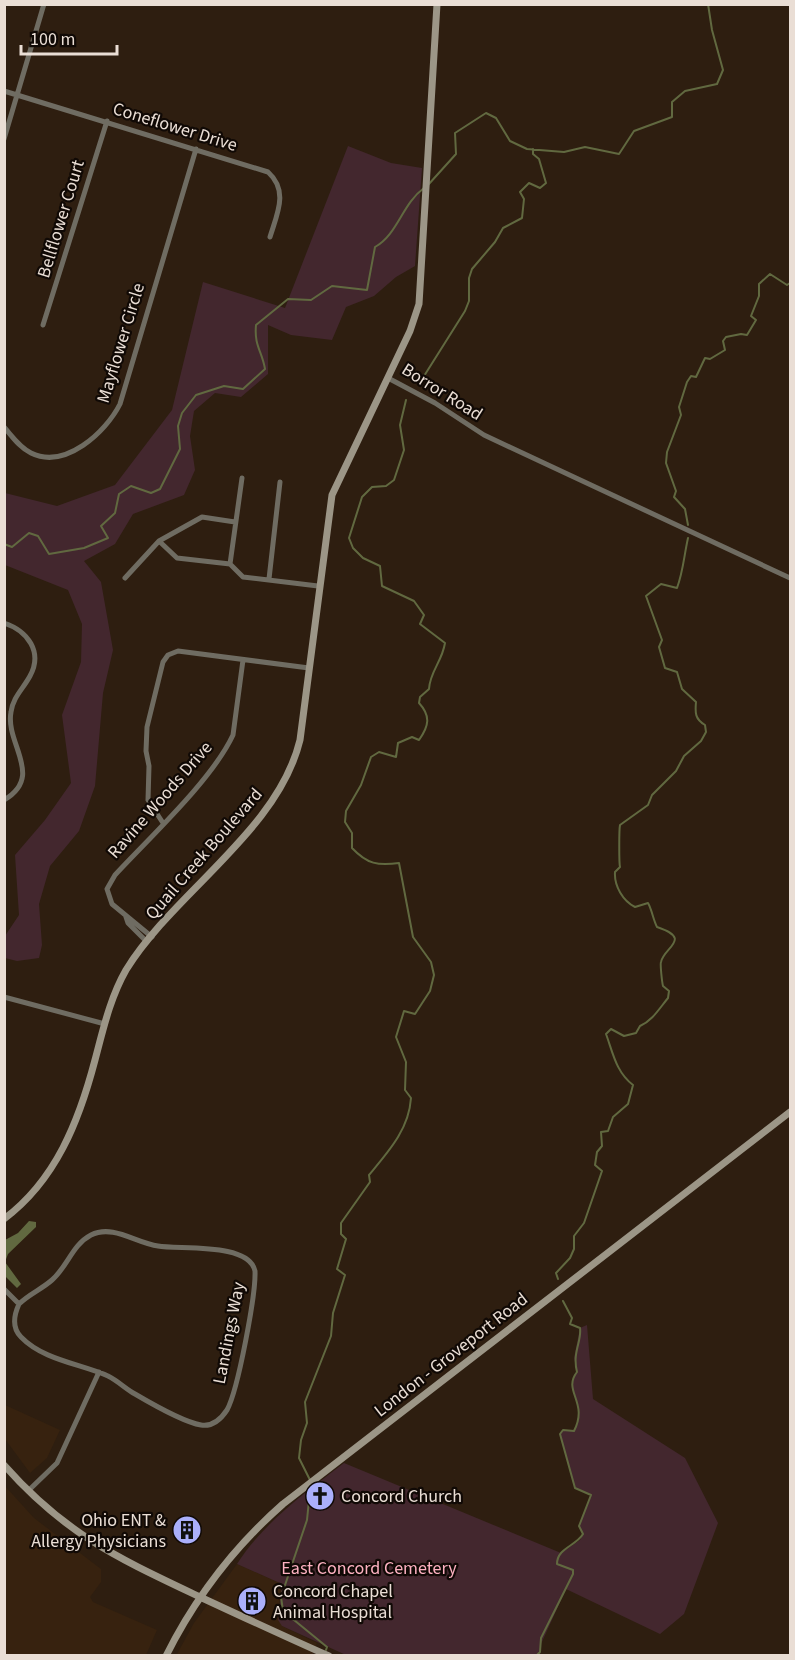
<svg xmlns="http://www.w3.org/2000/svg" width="795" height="1660" viewBox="0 0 795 1660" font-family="'Source Sans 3',sans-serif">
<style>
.built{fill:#37220f}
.green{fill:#43272e}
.water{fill:#616940}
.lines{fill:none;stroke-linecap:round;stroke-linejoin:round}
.stream{stroke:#616940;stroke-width:2}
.street{stroke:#6f6c62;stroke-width:5}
.secondary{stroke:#9c9687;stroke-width:7}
.labels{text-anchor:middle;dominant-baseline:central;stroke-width:4.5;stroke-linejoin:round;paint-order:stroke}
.street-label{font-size:18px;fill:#eaded5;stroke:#100905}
.poi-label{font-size:18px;fill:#eaded5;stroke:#100905;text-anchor:start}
.park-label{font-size:18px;fill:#fdb1c1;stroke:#100905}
</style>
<rect width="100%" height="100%" fill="#2e1e10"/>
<path class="built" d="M5,1405L60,1430L47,1458L30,1473L5,1439Z
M4,1485L34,1518L101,1569V1582L90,1597L93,1602L157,1630L146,1655H5Z
M237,1564L282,1584L279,1604L282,1626L317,1643L312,1655L176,1656L194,1623Z"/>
<path class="green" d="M348,146L391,163L422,168L415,266L396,277L374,296L346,307L332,340L291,335L268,325V374L241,397L215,393L194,411L190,436L195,470L184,495L133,514L115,544L84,561L101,582L113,650L103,693L95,786L79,831L50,866L39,904L42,945L39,958L17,961L5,958V936L19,915L15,855L45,820L71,783L62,715L81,662L82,624L68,590L5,565V493L57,506L115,485L172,410L203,282L285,308Z
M587,1325L593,1399L685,1458L718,1523L684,1614L660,1634L566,1589L541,1644L540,1656L346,1655L282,1626L278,1620L282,1584L237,1564C263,1523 306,1492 344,1463L561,1553L580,1540L583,1534L579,1526L591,1495L575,1488L560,1434L563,1430L574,1431C590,1402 562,1391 577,1371L574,1358L580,1328Z"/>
<path class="water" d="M29,1221L36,1222V1227L8,1254L5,1262L21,1284L17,1288L5,1276V1240L18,1233Z"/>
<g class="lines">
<path class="stream" d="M428,185L456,154L455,133L486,113L496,118L510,141L527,149L564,152L585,147L619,154L634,131L672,117V102L685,91L717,84L723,70L712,30L708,4
M419,384L465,311L469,301V278L472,269L495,242L503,228L522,218L524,199L520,192L529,183L540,188L546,183L539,159L533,154V149
M688,525L685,509L674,497L676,491L666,463L667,452L681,415L679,407L687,382L691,376L696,377L705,358L710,359L725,350L723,341L726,337L741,334L747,335L756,320L751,316L759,296V284L770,274L787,285L790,283
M4,544L12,547L29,533L38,536L49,554L84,548L108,538L101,526L115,513L119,494L131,486L151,493L160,489L180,449L178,426L182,413L196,395L224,386L243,389L265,369C262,351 254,346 256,325L288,299L311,300L332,286L367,290L375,247C398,234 402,204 424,188
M558,1279L556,1273L570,1258L574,1249V1236L584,1223L602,1171L595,1165L597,1152L602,1146L601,1132L608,1131L613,1117L628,1104L633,1085C616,1072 613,1053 606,1034L611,1029L624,1036L636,1033L640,1026C652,1021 659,1009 668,998L669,991L663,986C662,982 660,964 661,962C664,947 693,939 657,927C653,919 652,910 648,903L635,907C623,901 614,886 615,872L620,867C619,863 619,830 620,825L648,805L652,795L676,771L684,756L701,741L706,732L705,725C695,719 695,713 696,702L682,689L677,672L665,668L659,647L662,640L646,596L661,584L677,588C683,572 684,556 688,538
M326,1650L327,1647L283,1611L281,1597L307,1520L309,1500L314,1488L299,1458L301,1440L307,1423L305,1402L331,1336L333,1313L345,1275L337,1269L346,1239L341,1234V1223L370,1182L369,1175C389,1151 409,1129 411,1098L405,1090L406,1062L396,1037L404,1011L415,1014L430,991L434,975L431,962L413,937L399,863C378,866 367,864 352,848V833L345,822L346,811L361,785L371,757L379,752L396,757L398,743L412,737L419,740C429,726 431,716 419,703L420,697L429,689C430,671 442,662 445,643L420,624L424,615L414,601L382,586L380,566L363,558L353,548L349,538L362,497L372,487L386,486L394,480L404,450L400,425L406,400
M536,1656L540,1652L541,1638L573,1574V1570L557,1564C557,1548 576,1546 583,1534L579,1526L591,1495L575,1488L560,1434L563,1430L574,1431C589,1402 562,1391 577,1372C572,1352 582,1341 580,1328L570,1324L572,1318L563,1301"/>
<path class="street" d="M4,91L268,172C289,191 277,214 270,237
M4,139L44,4
M43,325L107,121
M388,378L435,403L484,435L790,578
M4,427C12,436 19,447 31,453C65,470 106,432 120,404L196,149
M159,541L177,558L230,564L243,577L318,586
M230,564L242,478
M125,578L159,541L202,517L235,522
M269,579L280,482
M4,623C28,631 43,652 30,676C23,689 13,697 11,712C5,744 45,776 4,800
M163,823L148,800L149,766L146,751L147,727L163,662L168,655L178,651L309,668
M126,917L128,923L147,942
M152,937L112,904L107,889L115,875C150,837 212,780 233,735L243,660
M4,997L105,1024
M4,1289L19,1304C14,1315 12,1328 21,1337C43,1360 81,1364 108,1376C118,1381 126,1389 135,1394C152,1404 183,1422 201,1425C213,1427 221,1419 227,1410C238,1390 256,1294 255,1271C249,1242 179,1250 158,1246C136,1243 113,1224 91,1235C72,1245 68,1266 52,1280C42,1289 29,1294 19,1304
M28,1491L57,1463L99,1372"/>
<path class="secondary" d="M4,1219C56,1180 79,1121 95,1060C103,1030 110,998 126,970C174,892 278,831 300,740L332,495L410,331L419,304L437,4
M4,1465C66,1535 118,1558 200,1597C243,1617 286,1637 329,1656
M166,1656C196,1596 233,1548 283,1504L790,1112"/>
</g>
<defs>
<g id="church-disc" transform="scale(1.5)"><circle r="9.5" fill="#aaaffb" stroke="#100905"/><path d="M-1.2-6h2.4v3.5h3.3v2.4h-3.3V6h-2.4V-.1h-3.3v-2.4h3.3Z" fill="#111"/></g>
<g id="building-disc" transform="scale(1.5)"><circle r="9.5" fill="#aaaffb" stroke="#100905"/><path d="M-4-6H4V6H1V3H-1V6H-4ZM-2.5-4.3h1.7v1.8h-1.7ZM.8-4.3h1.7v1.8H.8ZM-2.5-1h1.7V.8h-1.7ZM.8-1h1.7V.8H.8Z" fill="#111"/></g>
</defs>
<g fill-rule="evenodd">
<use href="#church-disc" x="320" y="1496"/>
<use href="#building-disc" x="187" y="1530"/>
<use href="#building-disc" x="252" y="1601"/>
</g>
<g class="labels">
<g class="street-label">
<text transform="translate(175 127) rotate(17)">Coneflower Drive</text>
<text transform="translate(61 219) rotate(-73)">Bellflower Court</text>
<text transform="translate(121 343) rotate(-73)">Mayflower Circle</text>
<text transform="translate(442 392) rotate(32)">Borror Road</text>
<text transform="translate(160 800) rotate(-49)">Ravine Woods Drive</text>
<text transform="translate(204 854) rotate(-49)">Quail Creek Boulevard</text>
<text transform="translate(229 1333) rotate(-79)">Landings Way</text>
<text transform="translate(451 1355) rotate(-38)">London - Groveport Road</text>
</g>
<g class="poi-label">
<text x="341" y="1496">Concord Church</text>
<text x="166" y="1520" text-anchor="end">Ohio ENT &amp;<tspan x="166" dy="21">Allergy Physicians</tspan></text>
<text x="273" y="1591">Concord Chapel<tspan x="273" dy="21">Animal Hospital</tspan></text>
</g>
<g class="park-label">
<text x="369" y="1568">East Concord Cemetery</text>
</g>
</g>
<rect width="795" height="1660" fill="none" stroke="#eaded5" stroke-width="12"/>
<path d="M21 45v9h96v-9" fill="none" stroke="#eaded5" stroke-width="3"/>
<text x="30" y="45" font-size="18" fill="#eaded5" stroke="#100905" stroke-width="4.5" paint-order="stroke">100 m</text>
</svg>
